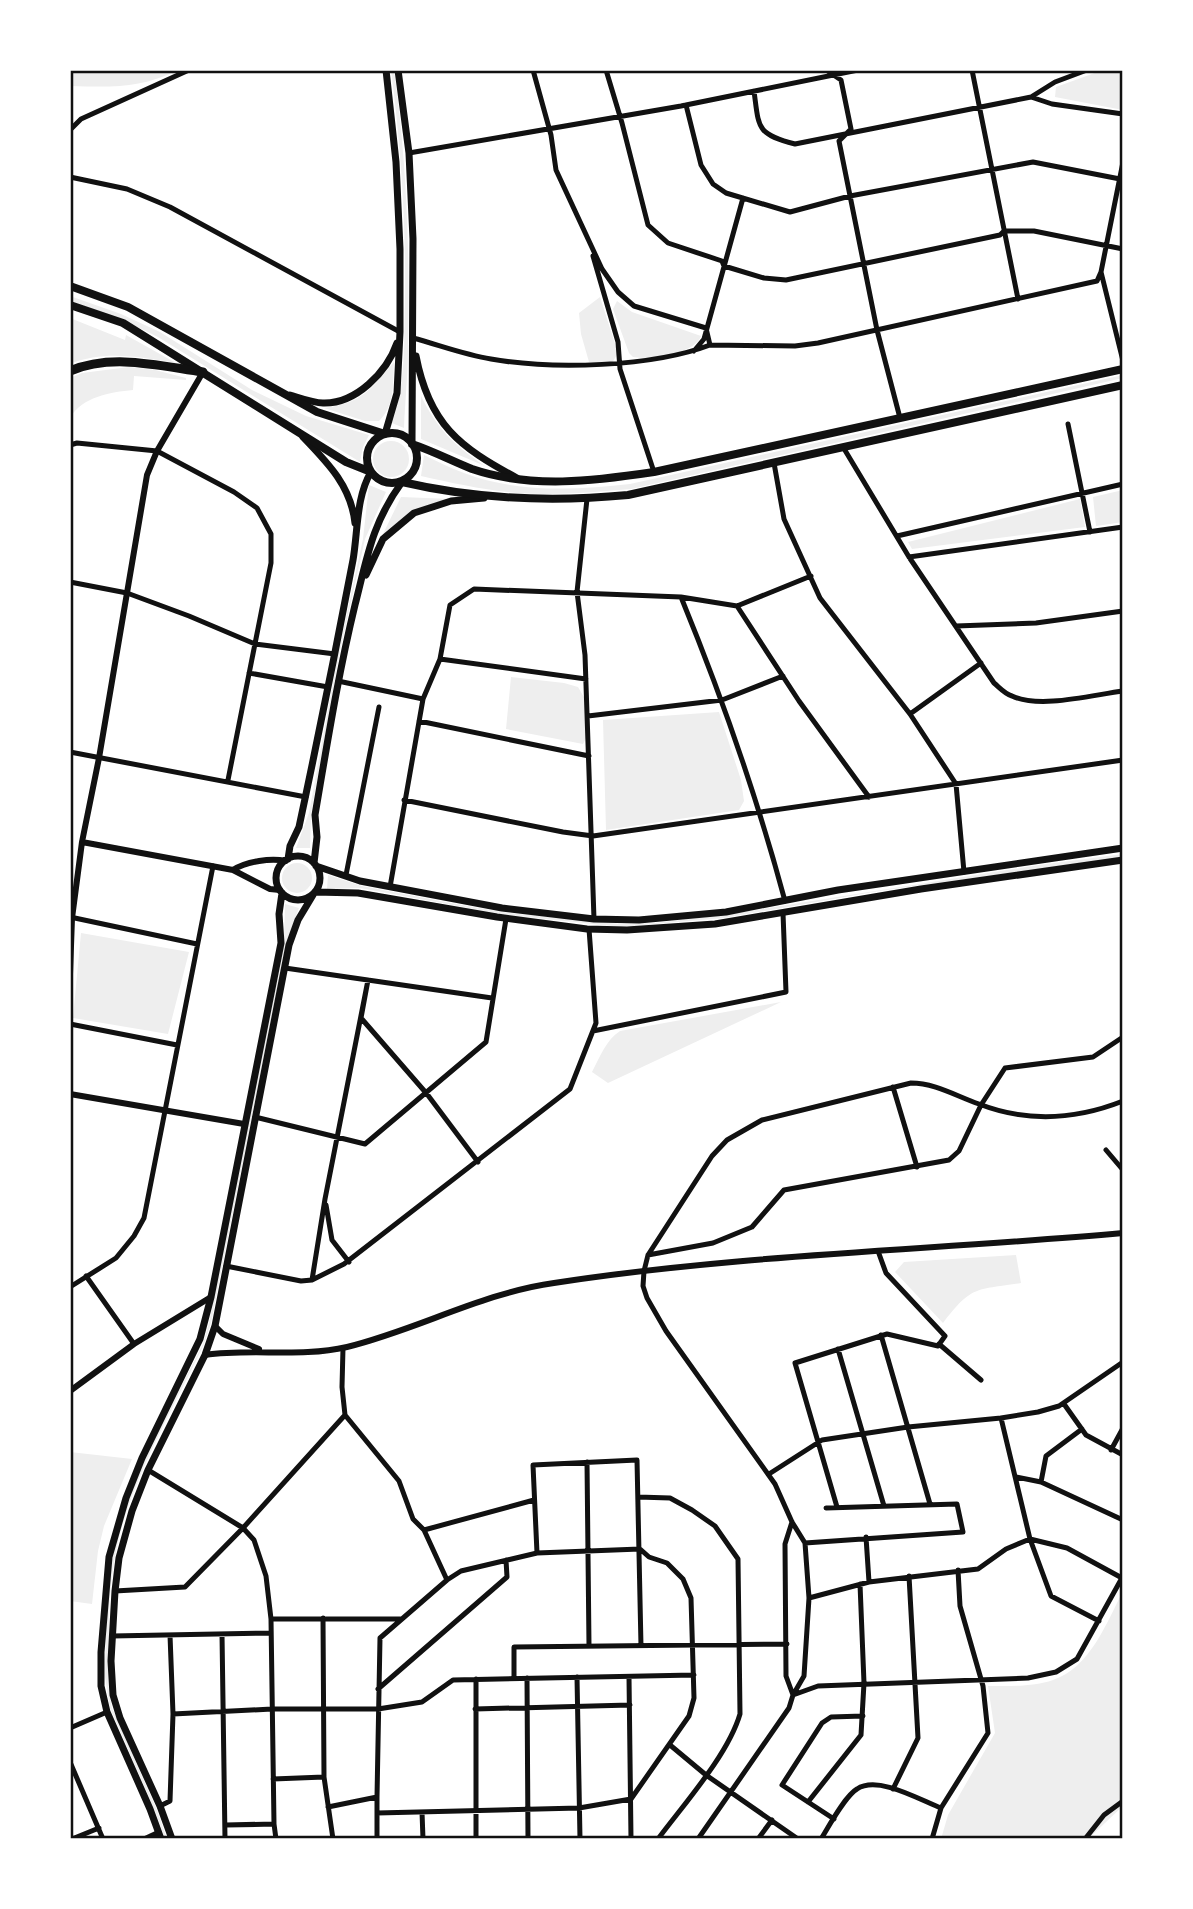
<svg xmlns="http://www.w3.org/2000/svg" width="1193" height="1909" viewBox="0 0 1193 1909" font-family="'Source Sans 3',sans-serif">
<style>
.green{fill:#eee}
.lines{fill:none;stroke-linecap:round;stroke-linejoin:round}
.minor{stroke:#111;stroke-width:5}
.tertiary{stroke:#111;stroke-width:6}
.secondary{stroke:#111;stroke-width:7}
.primary{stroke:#111;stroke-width:8}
.motorway{stroke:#111;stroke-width:9}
.neatline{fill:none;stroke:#111;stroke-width:2.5}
</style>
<rect width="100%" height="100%" fill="#fff"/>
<path class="green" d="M70,70H178C139,89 112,87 70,86Z
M391,70H394C407,162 410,255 408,348C408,375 405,401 404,428L392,423C406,383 404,343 405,301C406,224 401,147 391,70Z
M1103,70H1123V110L1055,97L1056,87Z
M70,296L121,314L160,332L252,390L306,416L369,435L363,447L360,462L158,337L119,318L70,301Z
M600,297L618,353L612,363L589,362L581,334L579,313Z
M617,301L632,312L701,336C695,354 650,360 633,357L629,353L613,309Z
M70,318L125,340L126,335L176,363C139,357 105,350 70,364Z
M394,362C393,382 395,406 379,421H365L324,408C362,403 370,390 394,362Z
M129,367L155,370L186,378V380L134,376L133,390C110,392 82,397 70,418V378L82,373Z
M1123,375V378L631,489C593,492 555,496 517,493C484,490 452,483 421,476L424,455C437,461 450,468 464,473C516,493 576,490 630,484Z
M421,396C438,430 454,445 485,466L421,439Z
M373 459a18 18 0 1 1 36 0a18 18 0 1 1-36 0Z
M369,485L386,492L365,539L340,651L311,814L310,848H296L309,813L339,650L363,539Z
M1123,490V522L1096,526L1093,497Z
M401,497L451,499C422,505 403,517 382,536Z
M1080,499L1085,527L912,549L908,542Z
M511,677L564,683L578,687L585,699L586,738L583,744L506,729Z
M719,712L741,780L744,801L739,810L606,830L603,720Z
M1123,854V857L879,891L724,918L621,927L507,915L360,888L327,889L328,875L362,886L456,904L509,913L621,924L655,923L724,915L1039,865Z
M282 878a15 15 0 1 1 30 0a15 15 0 1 1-30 0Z
M285,904L299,908L287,940L211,1323L204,1344C173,1410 124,1491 114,1563C110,1586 109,1610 109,1633C108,1658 106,1683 112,1708L157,1810L167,1839H165L155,1811L110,1708L105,1677C106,1639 105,1598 112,1560C126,1484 169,1412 203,1344L209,1323L284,940Z
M81,933L189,952L168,1034L73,1018Z
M781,1002L608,1083L592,1072C600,1057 606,1040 620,1031Z
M1016,1255L1021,1283C976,1290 972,1285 943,1323L895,1272L904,1262Z
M70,1452L132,1459L104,1526L98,1551L92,1604L70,1601Z
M1123,1591V1806L1088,1839H941L948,1815L995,1733L988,1686C1009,1686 1033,1687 1053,1680C1090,1668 1107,1622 1123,1591Z"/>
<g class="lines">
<path class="minor" d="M533,70L551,135L556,170L602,269L618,292L634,306L706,328L710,345L795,346L818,343L1097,281L1101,272L1123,162
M606,70L622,123L648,225L668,243L722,261L724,266L764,278L786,280L1000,235L1004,231H1034L1123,249
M826,70L841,80L851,129L839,141L877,330L900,418
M972,70L1018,299
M754,91C759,128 756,134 795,144L1031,97L1055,82L1087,70
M1031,97L1052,104L1123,114
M686,105L701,165L713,184L726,193L790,212L850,196L1033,162L1120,179
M70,130L81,119L189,70
M409,153L681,106L858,70
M70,177L127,189L170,207L400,332
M593,256L618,342L620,369L654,472
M1101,272L1123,361
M413,338C439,345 465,355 491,359C553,370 652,367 710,345
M694,351L704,339L743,198
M1068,424L1090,532
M70,445L77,443L157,451L234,492L257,508L271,534V563L228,780
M843,447L909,557L994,683C1000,688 1005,694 1012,696C1040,709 1092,695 1123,691
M774,463L784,519L820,598L910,714L956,784L964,872
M587,499L577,592L585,655L594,919
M897,536L1123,484
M909,557L1123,527
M70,582L127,593L189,616L255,644L335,654
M681,597L737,606
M737,606L799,701L869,797
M737,606L811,576
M956,626L1036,623L1123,611
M440,659L450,605L474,589L681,597C722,697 757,797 785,901
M249,673L328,687
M338,681L423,699L390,887
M423,699L440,659L586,679
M910,714L981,663
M588,716L722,700L783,676
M419,721L589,756
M70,752L306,797
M404,800L563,832L593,836L1123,760
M346,875L379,707
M70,917L197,944
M285,968L492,998
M70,1024L177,1045
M593,1031L786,992L783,913
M893,1087L917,1167
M255,1117L365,1144L486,1042L506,919
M1106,1150L1123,1170
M326,1205L332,1240L349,1262
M648,1255L713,1243L752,1227L784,1190L949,1160L959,1151L981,1105L1005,1068L1093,1057L1123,1037
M226,1266L301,1281L312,1280L344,1264L570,1089L596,1023L589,929
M86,1276L134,1344
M312,1280L325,1199L368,980L361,1018L427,1094L478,1162
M70,1287L116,1258L134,1236L144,1218L213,866
M881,1335L930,1504
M939,1344L981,1380
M343,1348L342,1387L345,1415L399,1481L413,1519L424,1530L447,1580
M838,1349L884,1506
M1064,1404L1086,1435L1123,1455
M1001,1418L1030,1539L1051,1596L1099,1621
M1111,1450L1123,1428
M587,1462L589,1645
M148,1470L243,1528L254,1540L266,1576L271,1619L274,1824L276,1839
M769,1474L822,1440L908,1427L1001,1418L1038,1412L1059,1406L1123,1362
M1016,1477L1041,1482L1123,1520
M1041,1482L1046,1456L1082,1429
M638,1497L670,1498L692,1510L715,1526L738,1559L740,1714C728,1755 684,1804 658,1839
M837,1507L795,1363L887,1334L938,1346L945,1336L886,1273L878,1251
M792,1522L785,1544L786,1676L793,1695
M424,1530L534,1500
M866,1537L869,1582
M805,1543L963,1532L957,1504L826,1508
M537,1553L533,1465L637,1460L641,1646
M115,1591L185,1587L243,1528L345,1415
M809,1598L869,1582L978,1569L1006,1549L1030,1539L1067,1548L1122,1578
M323,1618L324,1777L333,1839
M271,1619H401
M222,1634L225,1839
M112,1636L271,1633
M577,1677L580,1839
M629,1677L631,1839
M514,1678V1647L787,1644
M527,1678L528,1839
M476,1679V1839
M378,1689L507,1577L506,1560
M793,1695L818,1686L1028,1678L1056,1672L1077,1659L1123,1576
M475,1709L630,1705
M173,1714L272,1709H378L422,1702L453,1680L694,1675
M70,1728L107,1712
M670,1745L706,1775L798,1839
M70,1762L103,1839
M273,1779L324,1777
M893,1789L918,1738L909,1576
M808,1802L861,1735L864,1683L860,1584
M160,1806L170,1801L173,1714L170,1635
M328,1807L377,1797
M422,1812L423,1839
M377,1813L579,1808L631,1799L689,1716L694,1698L691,1598L683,1579L667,1563L649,1557L640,1549L537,1553L461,1571L447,1580L380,1638L377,1797V1839
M834,1819L782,1785L822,1723L831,1717L863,1716
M226,1825L274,1824
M72,1839L99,1828
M144,1839L159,1832
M698,1839L789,1708L793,1695L804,1676L809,1598L805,1543L792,1522L775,1484L666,1331L647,1298L643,1286L644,1271L648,1255L712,1156L727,1140L762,1120L911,1083C935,1083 956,1096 979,1104C1028,1123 1075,1120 1123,1101
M758,1839L772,1820
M821,1839C829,1826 845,1796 857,1789C878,1775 920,1800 941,1808
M932,1839L941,1808L988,1733L983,1686L960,1606L958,1570
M1085,1839L1104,1815L1123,1801"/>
<path class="tertiary" d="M82,842L233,870L270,889L280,890
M233,870C247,861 271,858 286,861
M70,974L72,918L82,842L99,758L147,475L157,451L203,372
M70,1094L244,1124
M215,1326L223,1334L259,1349
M205,1355C252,1348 300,1358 347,1347C417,1330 482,1293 554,1283C742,1254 934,1250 1123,1233
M70,1391L134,1344L211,1297"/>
<path class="secondary" d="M398,70L409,153L413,239L412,444
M416,356C429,424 459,447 517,478
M290,395C300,398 313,403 323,403C356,404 387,372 397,343
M385,434L397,393L400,332V249L396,162L386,70
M303,437C328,463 351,486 355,523
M366,575L383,539L414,513L451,501L484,498
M276 878a22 22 0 1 1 44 0a22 22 0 1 1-44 0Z
M288,859L290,846L299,827C318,738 336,649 353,560C358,531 356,497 371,472
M314,863L317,837L315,815C327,745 338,675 355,605C367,558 372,523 402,482
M316,866L360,881L502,908L594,919L639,920L726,912L838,890L1123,848
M315,892L358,893L497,917L587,929L627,930L715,924L921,889L1123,860
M161,1839L150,1809L107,1712L101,1686V1652L109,1557L126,1498L142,1458L200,1339L211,1297L281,943L279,914L282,893
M172,1839L160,1806L120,1718L113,1695L111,1661L115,1591L119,1558L132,1511L148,1470L205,1355L215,1326L289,945L298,920L313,895"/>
<path class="primary" d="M70,286L128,307L317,412L385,434
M70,305L123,323L346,462L371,472
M367 458a25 25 0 1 1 50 0a25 25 0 1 1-50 0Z
M412,444C433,451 452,461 472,469C531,489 594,481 654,472L1123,369
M402,482C475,499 554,502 628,495L1123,385"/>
<path class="motorway" d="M70,371C112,353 160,366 203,372"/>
</g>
<rect width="1193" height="1909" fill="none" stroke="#ffffff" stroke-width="144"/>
<rect x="72" y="72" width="1049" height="1765" class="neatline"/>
</svg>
